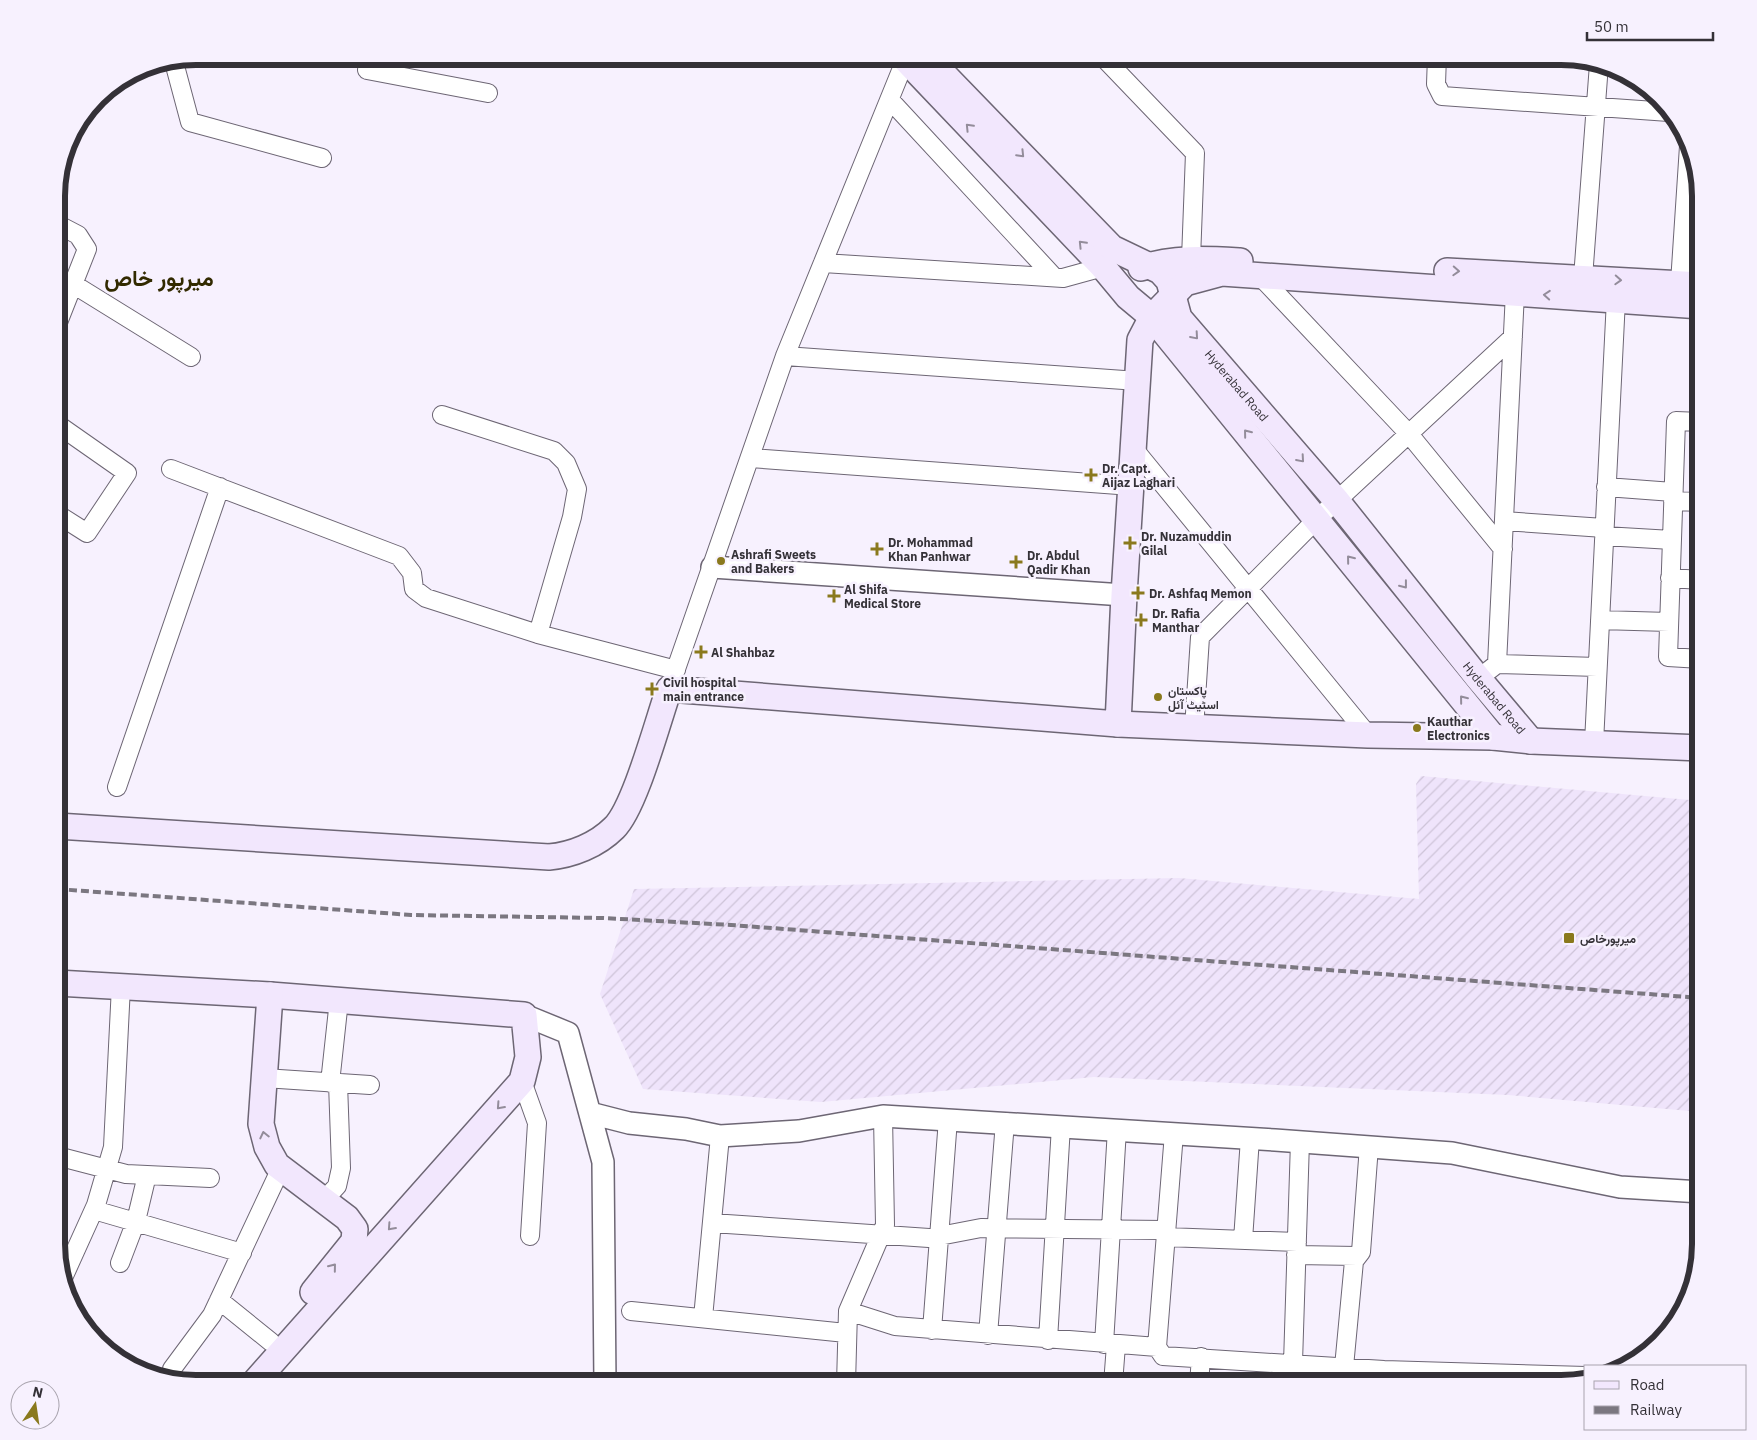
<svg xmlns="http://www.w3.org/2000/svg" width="1757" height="1440" viewBox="0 0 1757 1440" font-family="'IBM Plex Sans',Vazirmatn,sans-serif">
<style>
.industrial{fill:url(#industrial-furrows)}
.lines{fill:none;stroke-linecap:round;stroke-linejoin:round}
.minor-casing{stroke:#6d6674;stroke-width:20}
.tertiary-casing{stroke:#6d6674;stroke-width:24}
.secondary-casing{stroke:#6d6674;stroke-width:28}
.minor{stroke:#fff;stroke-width:18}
.tertiary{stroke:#fff;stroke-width:21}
.secondary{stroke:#f2e7fd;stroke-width:25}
.rail{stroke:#7b7780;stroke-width:4;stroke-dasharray:8 4;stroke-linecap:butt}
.oneway{stroke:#938c9a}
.poi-dot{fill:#8a791d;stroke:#f7f1fe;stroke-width:2}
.labels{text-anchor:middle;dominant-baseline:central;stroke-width:5;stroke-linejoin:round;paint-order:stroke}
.street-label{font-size:12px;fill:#343137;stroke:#f7f1fe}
.poi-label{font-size:12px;font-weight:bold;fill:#343137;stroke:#f7f1fe;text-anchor:start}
.town-label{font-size:22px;font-weight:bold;fill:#322a00;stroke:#f7f1fe}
.rim{fill:none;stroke:#343137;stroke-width:6}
</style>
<defs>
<pattern id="industrial-furrows" width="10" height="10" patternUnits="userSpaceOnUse" patternTransform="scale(1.25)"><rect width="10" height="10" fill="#efe4fb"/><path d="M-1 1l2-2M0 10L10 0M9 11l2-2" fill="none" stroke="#cec4d8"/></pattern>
</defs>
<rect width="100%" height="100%" fill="#f7f1fe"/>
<path class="industrial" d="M1421,776L1701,801V1112L1508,1095L1094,1077L821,1102L643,1089L600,994L634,889L1179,878L1419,899L1416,784Z"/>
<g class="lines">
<g class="minor-casing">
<path id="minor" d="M371,56L367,70L488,93
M1102,56L1195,153L1191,259
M1437,56L1436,84L1442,96L1669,112
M177,60L175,66L190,122L322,158
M890,100L1054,277
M823,263L1063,278L1103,267
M1260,276L1409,434L1503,549
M1583,278L1599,64
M1680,283L1689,146
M73,284L191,357
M57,325L87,249L78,235L57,224
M785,356L1138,381
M442,415L554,451L566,463L577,489L572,517L538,634
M1134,449L1368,735
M750,458L1132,486
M171,469L399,556L412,573L414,589L426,598L538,634L676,670
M1606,487L1673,492
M1673,501L1701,502
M57,514L87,533L127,473L57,424
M1504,521L1604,528
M1604,536L1672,540
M1670,578L1701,580
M1600,620L1669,622
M1701,659L1668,657L1676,421L1701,422
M1497,664L1515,292
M1488,671L1497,664L1597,667
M669,689L785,356L907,56
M1194,729L1200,637L1317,519L1513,337
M1594,743L1616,299
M117,787L220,487
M264,1078L370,1085
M522,1081L537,1123L530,1236
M330,1083L339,1000
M57,1156L126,1174L210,1178
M324,1200L337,1186L341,1168L338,1083
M94,1210L242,1253
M712,1223L929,1238L981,1228L1166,1230
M1166,1237L1297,1242
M1243,1240L1250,1138
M1296,1255L1357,1256
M120,1263L136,1221L147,1175
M63,1278L96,1205L113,1147L121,986
M219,1300L271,1342
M631,1311L846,1333
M848,1311L895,1326L1157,1347L1163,1356L1384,1370L1586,1376
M703,1318L720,1136
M932,1330L948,1119
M988,1335L1005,1122
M1048,1340L1061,1126
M1104,1344L1117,1129
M1157,1347L1174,1133
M1293,1363L1300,1141
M1344,1367L1354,1261L1361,1252L1369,1146
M172,1369L212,1315L281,1168
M846,1384L848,1311L885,1225L883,1116
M1113,1384L1116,1345
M1199,1384L1201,1357"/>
</g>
<g class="tertiary-casing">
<path id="tertiary" d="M712,567L1124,595
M524,1015L568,1033L603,1162L605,1384
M590,1113L629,1123L686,1129L720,1136L799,1131L883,1116L1275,1140L1452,1153L1620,1187L1701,1192"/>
</g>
<g class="secondary-casing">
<g id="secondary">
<path d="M902,56L1103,267L1128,297L1152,317L1493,737"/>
<path id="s1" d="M926,56L1112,248L1160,271L1169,281L1179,318L1337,501L1478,678L1531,741"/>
<path d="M1141,268C1174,257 1206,259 1240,261"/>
<path d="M1447,271L1701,285"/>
<path d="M1118,724L1368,735L1493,737L1531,741L1701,748"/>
<path d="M57,826L549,857C572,855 597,845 614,828C635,808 658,720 669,689L1118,724L1124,595L1140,340L1152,317L1185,283L1222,273L1701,306"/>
<path d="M57,983L270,995L524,1015L528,1057L522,1081L253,1384"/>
<path d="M270,995L261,1124L267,1147L277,1165L347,1218L355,1229L354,1241L313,1292"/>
</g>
</g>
<use href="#minor" class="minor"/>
<use href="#tertiary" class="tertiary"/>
<use href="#secondary" class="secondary"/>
<path class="rail" d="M57,889L411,915L603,918L731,925L1701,998"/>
</g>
<defs><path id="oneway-chevron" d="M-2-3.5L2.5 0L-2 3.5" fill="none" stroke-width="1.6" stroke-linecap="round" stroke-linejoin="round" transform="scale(1.25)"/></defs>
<g class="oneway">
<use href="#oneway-chevron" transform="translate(969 127) rotate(-134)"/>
<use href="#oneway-chevron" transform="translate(1021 154) rotate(46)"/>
<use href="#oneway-chevron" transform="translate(1082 244) rotate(-134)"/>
<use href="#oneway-chevron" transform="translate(1456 271) rotate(3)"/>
<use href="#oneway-chevron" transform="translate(1618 280) rotate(3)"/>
<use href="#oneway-chevron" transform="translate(1547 295) rotate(-176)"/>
<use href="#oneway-chevron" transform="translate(1195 336) rotate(49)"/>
<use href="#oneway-chevron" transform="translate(1247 433) rotate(-129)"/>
<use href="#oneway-chevron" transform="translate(1301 459) rotate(49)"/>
<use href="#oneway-chevron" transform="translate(1350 559) rotate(-129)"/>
<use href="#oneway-chevron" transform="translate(1404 585) rotate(52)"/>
<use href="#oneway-chevron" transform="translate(1463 699) rotate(-129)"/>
<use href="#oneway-chevron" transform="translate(500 1106) rotate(132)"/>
<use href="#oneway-chevron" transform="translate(264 1135) rotate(-103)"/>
<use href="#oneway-chevron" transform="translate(391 1227) rotate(132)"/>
<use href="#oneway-chevron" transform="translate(333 1267) rotate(-51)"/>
</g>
<g class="poi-dot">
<path d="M1088.5 467.5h5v5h5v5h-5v5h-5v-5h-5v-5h5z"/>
<path d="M1127.5 535.5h5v5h5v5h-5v5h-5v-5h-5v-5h5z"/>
<path d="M874.5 541.5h5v5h5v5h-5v5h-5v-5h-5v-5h5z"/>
<circle cx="721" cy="561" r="5"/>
<path d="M1013.5 554.5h5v5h5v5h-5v5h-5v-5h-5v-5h5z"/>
<path d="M1135.5 585.5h5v5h5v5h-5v5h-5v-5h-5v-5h5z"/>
<path d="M831.5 588.5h5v5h5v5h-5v5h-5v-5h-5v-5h5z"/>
<path d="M1138.5 612.5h5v5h5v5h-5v5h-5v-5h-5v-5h5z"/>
<path d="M698.5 644.5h5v5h5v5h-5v5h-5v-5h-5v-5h5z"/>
<path d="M649.5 681.5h5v5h5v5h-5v5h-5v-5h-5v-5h5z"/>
<circle cx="1158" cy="697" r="5"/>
<circle cx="1417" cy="728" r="5"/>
<rect x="1563" y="932" width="12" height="12" rx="2.5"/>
</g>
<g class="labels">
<g class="street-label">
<text stroke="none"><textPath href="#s1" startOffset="461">Hyderabad Road</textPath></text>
<text stroke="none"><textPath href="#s1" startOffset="866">Hyderabad Road</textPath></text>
</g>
<g class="poi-label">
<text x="1102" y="468">Dr. Capt.<tspan x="1102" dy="14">Aijaz Laghari</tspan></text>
<text x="1141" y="536">Dr. Nuzamuddin<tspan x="1141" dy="14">Gilal</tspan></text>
<text x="888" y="542">Dr. Mohammad<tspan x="888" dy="14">Khan Panhwar</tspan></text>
<text x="731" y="554">Ashrafi Sweets<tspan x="731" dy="14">and Bakers</tspan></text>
<text x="1027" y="555">Dr. Abdul<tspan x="1027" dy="14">Qadir Khan</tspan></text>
<text x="844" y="589">Al Shifa<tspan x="844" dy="14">Medical Store</tspan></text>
<text x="1149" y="593">Dr. Ashfaq Memon</text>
<text x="1152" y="613">Dr. Rafia<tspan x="1152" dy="14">Manthar</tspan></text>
<text x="711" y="652">Al Shahbaz</text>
<text x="663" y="682">Civil hospital<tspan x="663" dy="14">main entrance</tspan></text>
<text x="1168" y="690">پاکستان<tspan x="1168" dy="14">اسٹیٹ آئل</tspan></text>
<text x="1427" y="721">Kauthar<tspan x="1427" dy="14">Electronics</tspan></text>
<text x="1580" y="938">ميرپورخاص</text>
</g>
<g class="town-label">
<text x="159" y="277">میرپور خاص</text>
</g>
</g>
<path d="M0 0H1757V1440H0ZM196 65H1561A131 131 0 0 1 1692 196V1244A131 131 0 0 1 1561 1375H196A131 131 0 0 1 65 1244V196A131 131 0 0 1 196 65Z" fill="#f7f1fe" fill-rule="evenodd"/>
<path class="rim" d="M196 65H1561A131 131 0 0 1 1692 196V1244A131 131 0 0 1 1561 1375H196A131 131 0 0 1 65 1244V196A131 131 0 0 1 196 65Z"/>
<rect x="1584" y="1365" width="162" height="65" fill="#f7f1fe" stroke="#a9a4ae"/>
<rect x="1594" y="1381" width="25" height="8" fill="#f2e7fd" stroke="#a9a4ae"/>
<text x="1630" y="1390" font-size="15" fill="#343137">Road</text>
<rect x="1594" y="1406" width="25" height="8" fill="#7b7780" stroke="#a9a4ae"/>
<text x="1630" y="1415" font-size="15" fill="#343137">Railway</text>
<g transform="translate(35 1405) rotate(13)"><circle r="24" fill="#f7f1fe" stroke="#a9a4ae"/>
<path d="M0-4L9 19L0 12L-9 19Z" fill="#8a791d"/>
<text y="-8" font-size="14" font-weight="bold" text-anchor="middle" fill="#343137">N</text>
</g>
<path d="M1587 32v8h126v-8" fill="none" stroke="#343137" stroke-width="2.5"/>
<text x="1594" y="32" font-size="15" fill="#343137" stroke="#f7f1fe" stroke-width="4" paint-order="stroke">50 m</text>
</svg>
